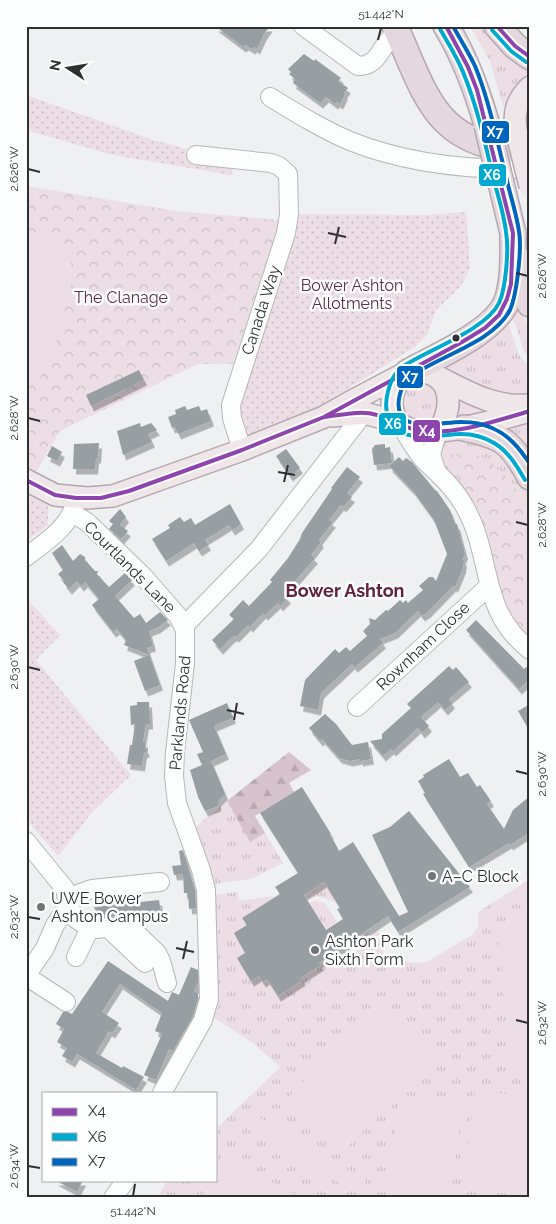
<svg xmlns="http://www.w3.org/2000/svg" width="556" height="1224" viewBox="0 0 556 1224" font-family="Raleway,sans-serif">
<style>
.grass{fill:url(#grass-tufts)}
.forest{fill:url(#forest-firs)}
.park{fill:url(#park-crowns)}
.garden{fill:url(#garden-dots)}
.pitch{fill:#ecdee4}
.building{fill:#979fa2;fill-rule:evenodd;filter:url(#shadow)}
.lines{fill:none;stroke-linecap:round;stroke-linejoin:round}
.minor-casing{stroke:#b6b8b8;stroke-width:20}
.major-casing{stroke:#b5a8af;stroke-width:24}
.highway-casing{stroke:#b5a8af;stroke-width:28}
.minor{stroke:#fcfdfd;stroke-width:18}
.major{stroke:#eee6e9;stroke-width:21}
.highway{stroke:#e4d7dd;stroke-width:25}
.major-bridge-casing{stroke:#b5a8af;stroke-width:24;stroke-linecap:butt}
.highway-bridge-casing{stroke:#b5a8af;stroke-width:28;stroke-linecap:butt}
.major-bridge{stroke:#eee6e9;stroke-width:21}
.highway-bridge{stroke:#e4d7dd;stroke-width:25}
.bus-1-casing{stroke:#fcfeff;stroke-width:8}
.bus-2-casing{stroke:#fcfeff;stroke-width:8}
.bus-3-casing{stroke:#fcfeff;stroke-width:8}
.bus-1{stroke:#8e44ad;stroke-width:4}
.bus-2{stroke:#00a9ce;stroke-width:4}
.bus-3{stroke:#0065bd;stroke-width:4}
.ticks{fill:none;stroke:#2f3031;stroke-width:2}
.bus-dot{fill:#2f3031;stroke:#fcfeff;stroke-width:2}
.poi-dot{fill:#727374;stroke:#fcfeff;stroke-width:2}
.labels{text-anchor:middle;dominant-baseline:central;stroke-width:5;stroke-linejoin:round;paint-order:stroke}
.park-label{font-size:16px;fill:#602d42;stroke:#fcfeff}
.street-label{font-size:16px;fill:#2f3031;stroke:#fcfeff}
.poi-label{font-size:16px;fill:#2f3031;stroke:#fcfeff;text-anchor:start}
.neighbourhood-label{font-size:18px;font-weight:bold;fill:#62213f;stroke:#fcfeff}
.line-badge{stroke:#fcfeff;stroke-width:2}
.badge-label{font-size:14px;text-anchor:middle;font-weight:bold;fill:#fff}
.neatline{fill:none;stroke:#2f3031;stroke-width:2}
.ticks-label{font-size:12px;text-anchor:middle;fill:#2f3031}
</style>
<defs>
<pattern id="grass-tufts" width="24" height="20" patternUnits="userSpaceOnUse" patternTransform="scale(1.25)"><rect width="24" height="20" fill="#ecdee4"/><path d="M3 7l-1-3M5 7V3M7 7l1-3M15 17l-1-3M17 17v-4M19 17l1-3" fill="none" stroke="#cbbfc4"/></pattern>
<pattern id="forest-firs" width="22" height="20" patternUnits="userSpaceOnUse" patternTransform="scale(1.25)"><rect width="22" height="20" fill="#d7c3cb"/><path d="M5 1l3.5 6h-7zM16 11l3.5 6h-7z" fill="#b9a8af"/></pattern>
<pattern id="park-crowns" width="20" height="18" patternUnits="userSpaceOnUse" patternTransform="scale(1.25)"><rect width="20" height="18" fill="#ecdee4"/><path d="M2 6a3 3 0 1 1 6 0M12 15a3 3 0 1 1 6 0" fill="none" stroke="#cbbfc4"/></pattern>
<pattern id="garden-dots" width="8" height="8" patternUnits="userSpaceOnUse" patternTransform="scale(1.25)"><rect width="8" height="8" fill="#ecdee4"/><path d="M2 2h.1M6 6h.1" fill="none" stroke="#cbbfc4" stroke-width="1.8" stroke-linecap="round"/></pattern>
<filter id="shadow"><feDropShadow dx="3" dy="5.5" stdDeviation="0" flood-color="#0004"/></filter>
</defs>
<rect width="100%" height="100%" fill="#eef0f1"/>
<path class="grass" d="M470,26H485L501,43L530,64V79L509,105L503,106L490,61Z
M511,305L522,306L530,341V361L523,349L515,323L512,320L508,323L520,357L530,367V392L508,395L486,389L436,365Z
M421,381L438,390L439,414L430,423L406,421L398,398L409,383Z
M455,397L497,411L454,421Z
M530,416V465L492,425Z
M473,438L514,461L530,492V508L520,494L455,455L444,469L436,452C444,437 459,439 473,438Z
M227,801L250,841L265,833L284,864L279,865L251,879L215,884L194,828Z
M530,879V1198H157L167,1180H216V1129L280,1067L253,1043L213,1017L210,904L214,895L238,892L239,901L274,896L276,899L266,903L242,918L247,925L241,947L245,953L237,958L251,981L259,976L267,979L278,996L302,981L301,978L321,965L319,963L344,947L337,955L340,960L382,938L387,939L383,953L408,962L416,963L427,962L472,935L478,927V912Z
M324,882L337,903L317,896L307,899L304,895Z
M316,901L325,903L337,922L318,935L309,903Z
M377,930L380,935L343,954L351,944L368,932L370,935Z"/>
<path class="forest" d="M289,752L311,770L289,783L294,792L255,816L265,833L250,842L227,801Z"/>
<path class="park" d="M26,186L176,211L279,220L284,222L239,364H198L60,431L35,474L26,469Z
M460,453H472L487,459L507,478L530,508V640L519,629L504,604L444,469L451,459Z"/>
<path class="garden" d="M26,95L153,140L190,150L234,155L232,175L113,155L26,130Z
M466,212L470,269L461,286L436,310L427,335L415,347L323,404L260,436L255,438L242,433L234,405L293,214L428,215Z
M26,494L48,506V525L26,542Z
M26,598L60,635L36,660L131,775L93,811L58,856L26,819Z"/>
<path class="pitch" d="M26,230L40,233L59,242L71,262V283L52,361L37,382L26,387Z
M530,921V1070L513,1072L496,925Z
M378,1002L434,1055L345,1150L289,1097Z
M475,1090L530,1097V1157L524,1196L462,1188Z
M400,1094L463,1103L450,1198H428L387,1192Z
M257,1116L366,1180L358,1194L249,1130Z
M226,1155L300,1198H202L212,1180H216V1173Z"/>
<path class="building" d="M215,26H270L264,34L257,49L254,47L252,49L246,45L243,47Z
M304,54L314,61L315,59L341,78L338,81L348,88L344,93L345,94L340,104L337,102L335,104L326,97L320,103L293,83L295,79L289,74L291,72L288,69Z
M139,370L144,380L91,406L86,395Z
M185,406L187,410L199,406L201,411L207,409L211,421L178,434L175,427L172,428L168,417L176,414L175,410Z
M140,423L141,427L151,423L157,430L148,434L152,442L123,455L117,431Z
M99,443L98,458H96L95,469H73L74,444Z
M385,444V448L390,447L392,463L374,465L372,449L375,445Z
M52,446L62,452L57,461L47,456Z
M286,449L300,468L290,476L276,456Z
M399,457L403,461L406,458L412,462L435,490L437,491L450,510L455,524H457L465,554L462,560H464L463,568L455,587L453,586L428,612L422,616L418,611L395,633L380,639L383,643L355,667L352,664L321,693L318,710L300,706L305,680L335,649L339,653L346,647L350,651L367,636L363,631L370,624L369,618L375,620L386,610L388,611L400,600L403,603L406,600L408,603L423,590L419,586L429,577H433L436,581L447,554L434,520L413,491L389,466Z
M347,467L360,477L347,493L352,497L343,507L341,505L329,520L333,522L319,540L321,542L311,555L315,558L284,594L288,598L280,606L278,603L265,615L263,613L250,627L248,625L236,637L235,636L232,637L220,649L212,640L234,619L229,615L243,600L249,606L272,582L270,580L288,558L300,539L302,533L332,489L331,488Z
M230,504L241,524L232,530L229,525L205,540L208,545L199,551L194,543L166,561L152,539L170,528L168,525L180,517L184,522L191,518L195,525Z
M120,509L126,517L120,525L128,531L121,539L109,529L113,524L109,521Z
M62,545L73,561L80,554L85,557V560L95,571H98L97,574L109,587L125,573L132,580L115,596L134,618L140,614L146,623L160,612L168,620L157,628L149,631L153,646L147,648L160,685L145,691L134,661L149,655L124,645L126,640L117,629L113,632L92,605L99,599L85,582L81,586L77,581L69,589L63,582L64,581L58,574L63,570L52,553Z
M476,620L524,669L530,664V679L519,689L466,630Z
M449,666L453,670L456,667L469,682L449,699L452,703L445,710L438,702L421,717L429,726L422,733L418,728L393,751L391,749L383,756L370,741L382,739V734L411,708L407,704Z
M137,702H149L150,724H146L143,742H145V748L147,751L144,753L142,766L127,764L130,745H132L135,724L131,725L130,706L137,705Z
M227,703L233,718L214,726L226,754L211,761L225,794L218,801V806L205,811L198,797L190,770L202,765L197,754L203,752L189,720Z
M530,704V731L518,711Z
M325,714L336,724L352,745L368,742L371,759L360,761V759L350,761L339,758L322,739L320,741L309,728Z
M449,759L460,777L468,773L477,787L480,785L491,801L487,804L504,829L513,810L530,796V832L510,845L509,843L469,867L423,794L425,793L418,781L424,777L423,775Z
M302,787L331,834H330L339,851L353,842L399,916L408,912L372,835L390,827L409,811L470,887L398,932L388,916L319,963L321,965L301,978L303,980L278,996L267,979L263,982L259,976L251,981L237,958L245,953L234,933L247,925L242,918L280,894L275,887L298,873L260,813ZM324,882L340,908L337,909L343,919L326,930L304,895Z
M183,850L195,891L196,908L189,909L188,893H184L183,874L174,875L172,866L181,865L179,851Z
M159,900L161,914L131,917L124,915L99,918L94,907Z
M108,961L168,1001L172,992L179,995L191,967L198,970V983L194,991L198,993V998L193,1016L173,1051L169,1049L156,1080L144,1075L162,1034L155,1031L162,1013L120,984L102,1012L119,1023L112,1033L109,1031L96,1053L122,1068L123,1066L144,1077L136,1090L77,1054L72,1062L62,1056L67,1048L57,1042L64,1029L56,1024L63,1012H68L72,1014Z
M55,1180H83L77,1192Z"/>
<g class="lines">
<g class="minor-casing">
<path id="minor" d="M303,26L358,66C381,67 380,41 398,33
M270,97C296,113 322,129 350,141C407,164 469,170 530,169
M196,155L271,163L279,166L288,174L289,214L286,233L231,405L232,418L242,450
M401,425C408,437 416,453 427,463C443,478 458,492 468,513C492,560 481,613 530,650
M436,470L431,454L438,431
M72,513L87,522L143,576L178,616L185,630V664L175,752L174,776L177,803L201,870L206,890L209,999L203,1020L162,1093
M26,557C44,543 70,527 75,503
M184,626L259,549L364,413
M357,707L489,586
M26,841L65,889L68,905L76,919L86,926L96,929L125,926L133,930L157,953L161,961L167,983
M108,928L145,963
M76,957L90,928
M26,976L45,948L55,925L75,895L92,889L160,882
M26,976L66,1002
M113,1198L126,1180"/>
</g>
<g class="major-casing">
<path id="major" d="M516,130C513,112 517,100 530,87
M438,377C466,391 494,408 527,405
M332,416L364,413L398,422
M439,431C457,400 449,367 408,372C398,378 391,393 392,405C393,411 394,418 399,423C421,445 503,418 530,411
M26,480L55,495L87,498L113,496L242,450L324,417L354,400L405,373"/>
</g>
<g class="highway-casing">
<path id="highway" d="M395,26C428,101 437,148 530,150
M446,26C465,57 477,90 487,125
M497,26L515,46L530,57
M519,260L530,304
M408,372C437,356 498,331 508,298C514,277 513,255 513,233
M464,428C503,436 511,442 530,477"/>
</g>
<use href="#minor" class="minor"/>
<use href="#major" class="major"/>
<use href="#highway" class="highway"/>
<g class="major-bridge-casing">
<path id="major-bridge" d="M516,130L530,186"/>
</g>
<g class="highway-bridge-casing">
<path id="highway-bridge" d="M487,125L513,233"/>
</g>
<use href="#major-bridge" class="major-bridge"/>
<use href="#highway-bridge" class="highway-bridge"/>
<g class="bus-1-casing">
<path id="bus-1" d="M497,26L515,46L530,57
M324,417C342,415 360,410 377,415C392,419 405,429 421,431C457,435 495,421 530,411
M26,480L55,495L76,498H101L129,491L242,450L324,417L462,342L485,328L499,315L507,299L511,284L513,233L477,90L468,67L446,26"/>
</g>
<g class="bus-2-casing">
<path id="bus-2" d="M440,29C448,43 457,57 463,72C477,106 485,142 493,177C498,196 504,214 506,232C509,249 506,288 499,303C486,330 427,350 402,367C389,377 382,404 389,419C400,446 440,434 461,434C472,434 484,437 494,443C508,451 517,466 525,480
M492,30L511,51L526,62"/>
</g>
<g class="bus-3-casing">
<path id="bus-3" d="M453,26C460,39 469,53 475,66C489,100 496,137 505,172C509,192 516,211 519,231C522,248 517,294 510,310C493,343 438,356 410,377C401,384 395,404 401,415C411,432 447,421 463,422C472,422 483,424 492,428C509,435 520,449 530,464"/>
</g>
<use href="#bus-1" class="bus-1"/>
<use href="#bus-2" class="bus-2"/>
<use href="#bus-3" class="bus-3"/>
</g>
<path class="ticks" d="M378,40L381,28M28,169L40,172M328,233L346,237M335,244L339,227M516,273L528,276M28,418L40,421M278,472L295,475M284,482L288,465M516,522L528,525M28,667L40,670M227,710L244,714M234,720L237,703M516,771L528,774M28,917L40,919M176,948L194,952M183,959L187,941M516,1020L528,1023M28,1166L40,1168M133,1196L135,1184"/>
<circle class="bus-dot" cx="456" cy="338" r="4.5"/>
<g class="poi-dot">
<circle cx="432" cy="876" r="5"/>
<circle cx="41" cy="907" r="5"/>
<circle cx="315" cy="950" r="5"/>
</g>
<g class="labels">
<g class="park-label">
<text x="352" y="285">Bower Ashton<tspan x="352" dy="18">Allotments</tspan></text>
<text x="121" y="297">The Clanage</text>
</g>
<g class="street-label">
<text transform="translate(261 310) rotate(-72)">Canada Way</text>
<text transform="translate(130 567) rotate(45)">Courtlands Lane</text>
<text transform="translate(423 646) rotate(-43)">Rownham Close</text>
<text transform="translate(180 713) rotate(-85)">Parklands Road</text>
</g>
<g class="poi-label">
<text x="442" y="876">A–C Block</text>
<text x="51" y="898">UWE Bower<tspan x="51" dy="18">Ashton Campus</tspan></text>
<text x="325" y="941">Ashton Park<tspan x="325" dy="18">Sixth Form</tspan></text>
</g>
<g class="neighbourhood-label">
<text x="345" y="590">Bower Ashton</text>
</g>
</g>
<g class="line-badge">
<rect x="481" y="120" width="29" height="24" rx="5" fill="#0065bd"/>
<rect x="478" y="163" width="29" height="24" rx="5" fill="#00a9ce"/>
<rect x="396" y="365" width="28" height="24" rx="5" fill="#0065bd"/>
<rect x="378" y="412" width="29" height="24" rx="5" fill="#00a9ce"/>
<rect x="412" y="419" width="29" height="24" rx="5" fill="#8e44ad"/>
</g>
<g class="badge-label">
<text x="495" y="137">X7</text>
<text x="492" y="180">X6</text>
<text x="410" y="382">X7</text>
<text x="393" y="429">X6</text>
<text x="427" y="436">X4</text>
</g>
<rect width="556" height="1224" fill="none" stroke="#fcfeff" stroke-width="55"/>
<rect x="42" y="1092" width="175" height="90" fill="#fcfeff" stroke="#aaacad"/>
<rect x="52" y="1108" width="25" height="8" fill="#8e44ad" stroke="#aaacad"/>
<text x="88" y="1116" font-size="15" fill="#2f3031">X4</text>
<rect x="52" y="1133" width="25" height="8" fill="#00a9ce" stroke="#aaacad"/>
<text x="88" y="1142" font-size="15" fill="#2f3031">X6</text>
<rect x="52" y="1158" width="25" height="8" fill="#0065bd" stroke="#aaacad"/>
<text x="88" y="1166" font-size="15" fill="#2f3031">X7</text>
<g transform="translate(68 68) rotate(282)" stroke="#fcfeff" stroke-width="4" paint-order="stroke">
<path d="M0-4L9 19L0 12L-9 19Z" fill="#2f3031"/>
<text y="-8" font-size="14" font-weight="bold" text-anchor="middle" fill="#2f3031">N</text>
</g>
<rect x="28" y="28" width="500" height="1168" class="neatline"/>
<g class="ticks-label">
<text x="381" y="18">51.442°N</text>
<text transform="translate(14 169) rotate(-90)" y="4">2.626°W</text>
<text transform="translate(542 276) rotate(-90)" y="4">2.626°W</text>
<text transform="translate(14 418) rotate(-90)" y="4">2.628°W</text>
<text transform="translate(542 525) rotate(-90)" y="4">2.628°W</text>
<text transform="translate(14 667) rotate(-90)" y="4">2.630°W</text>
<text transform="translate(542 774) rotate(-90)" y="4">2.630°W</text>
<text transform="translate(14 917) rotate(-90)" y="4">2.632°W</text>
<text transform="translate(542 1023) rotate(-90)" y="4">2.632°W</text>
<text transform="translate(14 1166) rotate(-90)" y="4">2.634°W</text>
<text x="133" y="1215">51.442°N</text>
</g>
</svg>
